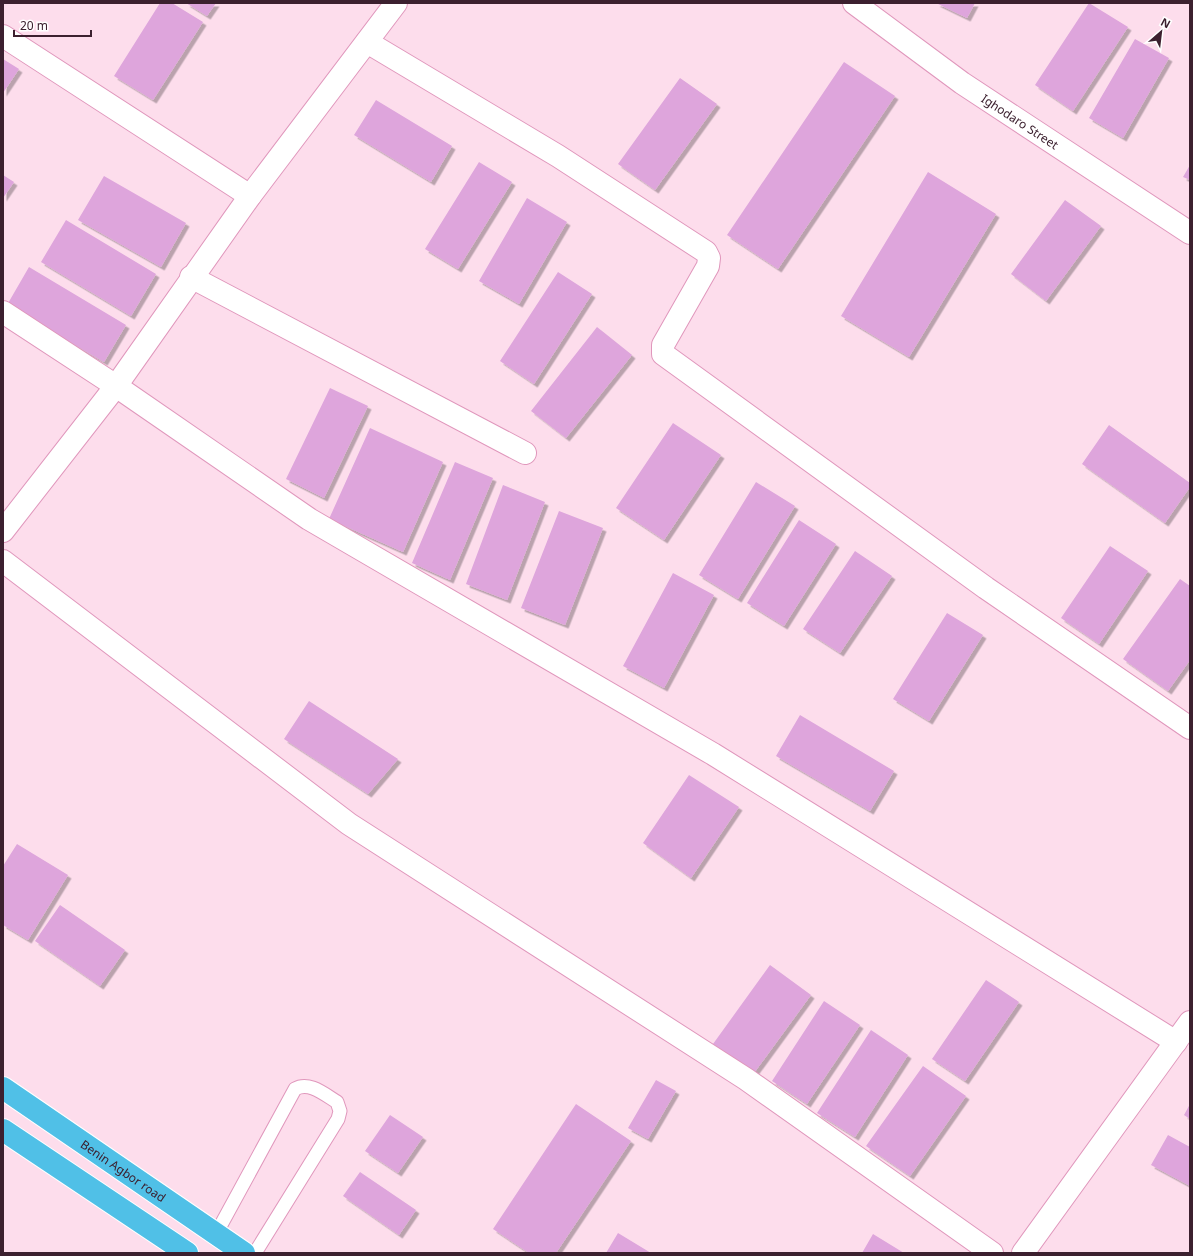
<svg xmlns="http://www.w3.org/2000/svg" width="1193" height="1256" viewBox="0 0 1193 1256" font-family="'Noto Sans',sans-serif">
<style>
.building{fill:#dea5dc;filter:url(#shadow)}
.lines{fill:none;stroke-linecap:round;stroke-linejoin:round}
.service-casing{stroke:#e097bc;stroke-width:15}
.minor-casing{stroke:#e097bc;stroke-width:24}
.trunk-casing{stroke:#fff;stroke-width:24}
.service{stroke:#fff;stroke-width:13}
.minor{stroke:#fff;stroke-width:22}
.trunk{stroke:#50c0e7;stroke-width:22}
.labels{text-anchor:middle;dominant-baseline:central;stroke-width:3;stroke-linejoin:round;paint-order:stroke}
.street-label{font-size:12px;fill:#3c202f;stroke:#fff}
</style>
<defs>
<filter id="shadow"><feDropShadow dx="3.5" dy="3.5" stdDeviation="0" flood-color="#0004"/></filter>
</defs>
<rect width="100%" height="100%" fill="#fdddec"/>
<path class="building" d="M160,3H172L203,22L153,100L114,76Z
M186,3H216L207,16Z
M936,3H975L967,18Z
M1089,3L1128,27L1073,111L1035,85Z
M1135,39L1169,58L1123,138L1089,118Z
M3,59L19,69L3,93Z
M844,62L895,96L778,269L727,235Z
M680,78L717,104L655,190L618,164Z
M376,100L452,146L431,182L354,135Z
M479,162L512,182L458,269L425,249Z
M1190,165V180L1183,177Z
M928,172L996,214L909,357L841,316Z
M3,175L14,182L3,198Z
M104,176L186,223L161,267L78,220Z
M527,198L567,222L519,304L479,281Z
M1065,200L1101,226L1046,301L1011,274Z
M66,220L156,274L131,316L41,262Z
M29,267L126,325L104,362L7,305Z
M558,272L592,294L534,384L500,361Z
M597,327L632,355L566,438L531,411Z
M330,388L368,406L324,498L286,479Z
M673,423L721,455L664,540L616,508Z
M1109,425L1190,483V487L1165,523L1082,464Z
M370,428L443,462L403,552L329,519Z
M455,462L493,478L450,580L412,563Z
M756,482L795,506L738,599L699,575Z
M503,485L545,502L507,600L466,584Z
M559,511L603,528L565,625L521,608Z
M799,520L836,544L784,626L747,603Z
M1110,546L1148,571L1099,644L1061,618Z
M855,551L892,576L840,653L803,629Z
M673,573L714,595L664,688L623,666Z
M1180,579L1190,586V660L1168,691L1123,659Z
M947,613L983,635L929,721L893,699Z
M309,701L398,759L368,794L284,739Z
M800,715L894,771L870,811L776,756Z
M689,775L739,807L691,878L643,843Z
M17,844L68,875L28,940L3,925V866Z
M60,905L125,950L100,986L35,941Z
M770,965L811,995L754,1073L713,1044Z
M986,980L1019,1002L965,1081L932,1059Z
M824,1001L860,1025L807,1104L772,1081Z
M871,1030L908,1055L855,1137L817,1113Z
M923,1066L966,1096L910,1176L866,1146Z
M656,1080L676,1091L648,1139L628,1128Z
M576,1104L631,1141L556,1253H529L493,1229Z
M1190,1104V1119L1184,1115Z
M390,1115L423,1137L398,1173L365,1151Z
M1168,1135L1190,1147V1186L1151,1165Z
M360,1172L416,1210L399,1235L343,1196Z
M618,1233L651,1253H606Z
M873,1234L904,1253H862Z"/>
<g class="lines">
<g class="service-casing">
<path id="service" d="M216,1234L295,1089C309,1081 324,1094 337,1102L340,1111L338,1119L255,1253"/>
</g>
<g class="minor-casing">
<g id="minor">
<path id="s1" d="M854,3L962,83L1190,233"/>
<path d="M3,36L250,196"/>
<path d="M367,42L558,156L706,252L709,258L708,266L663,345V354L986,588L1190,728"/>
<path d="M191,277L525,453"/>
<path d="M3,312L116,386L309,519L713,754L1176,1042"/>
<path d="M3,531L116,386L250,196L396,3"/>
<path d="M3,561L349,824L746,1079L992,1253"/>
<path d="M1023,1253L1190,1022"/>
</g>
</g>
<g class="trunk-casing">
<g id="trunk">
<path id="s2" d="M3,1088L244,1253"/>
<path d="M3,1130L187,1253"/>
</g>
</g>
<use href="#service" class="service"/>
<use href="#minor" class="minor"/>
<use href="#trunk" class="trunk"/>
</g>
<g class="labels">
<g class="street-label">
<text stroke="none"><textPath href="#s1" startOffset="204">Ighodaro Street</textPath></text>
<text stroke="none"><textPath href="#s2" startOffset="146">Benin Agbor road</textPath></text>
</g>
</g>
<rect width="1193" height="1256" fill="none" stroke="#3c202f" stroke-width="8"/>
<g transform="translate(1161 32) rotate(28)" stroke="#ffffff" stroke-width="3" paint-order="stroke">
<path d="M0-3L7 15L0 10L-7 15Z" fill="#3c202f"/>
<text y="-6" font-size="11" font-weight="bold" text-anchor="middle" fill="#3c202f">N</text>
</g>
<path d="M14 30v6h77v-6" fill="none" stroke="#3c202f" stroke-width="2"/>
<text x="20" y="30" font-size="12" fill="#3c202f" stroke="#ffffff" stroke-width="3" paint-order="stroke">20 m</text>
</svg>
